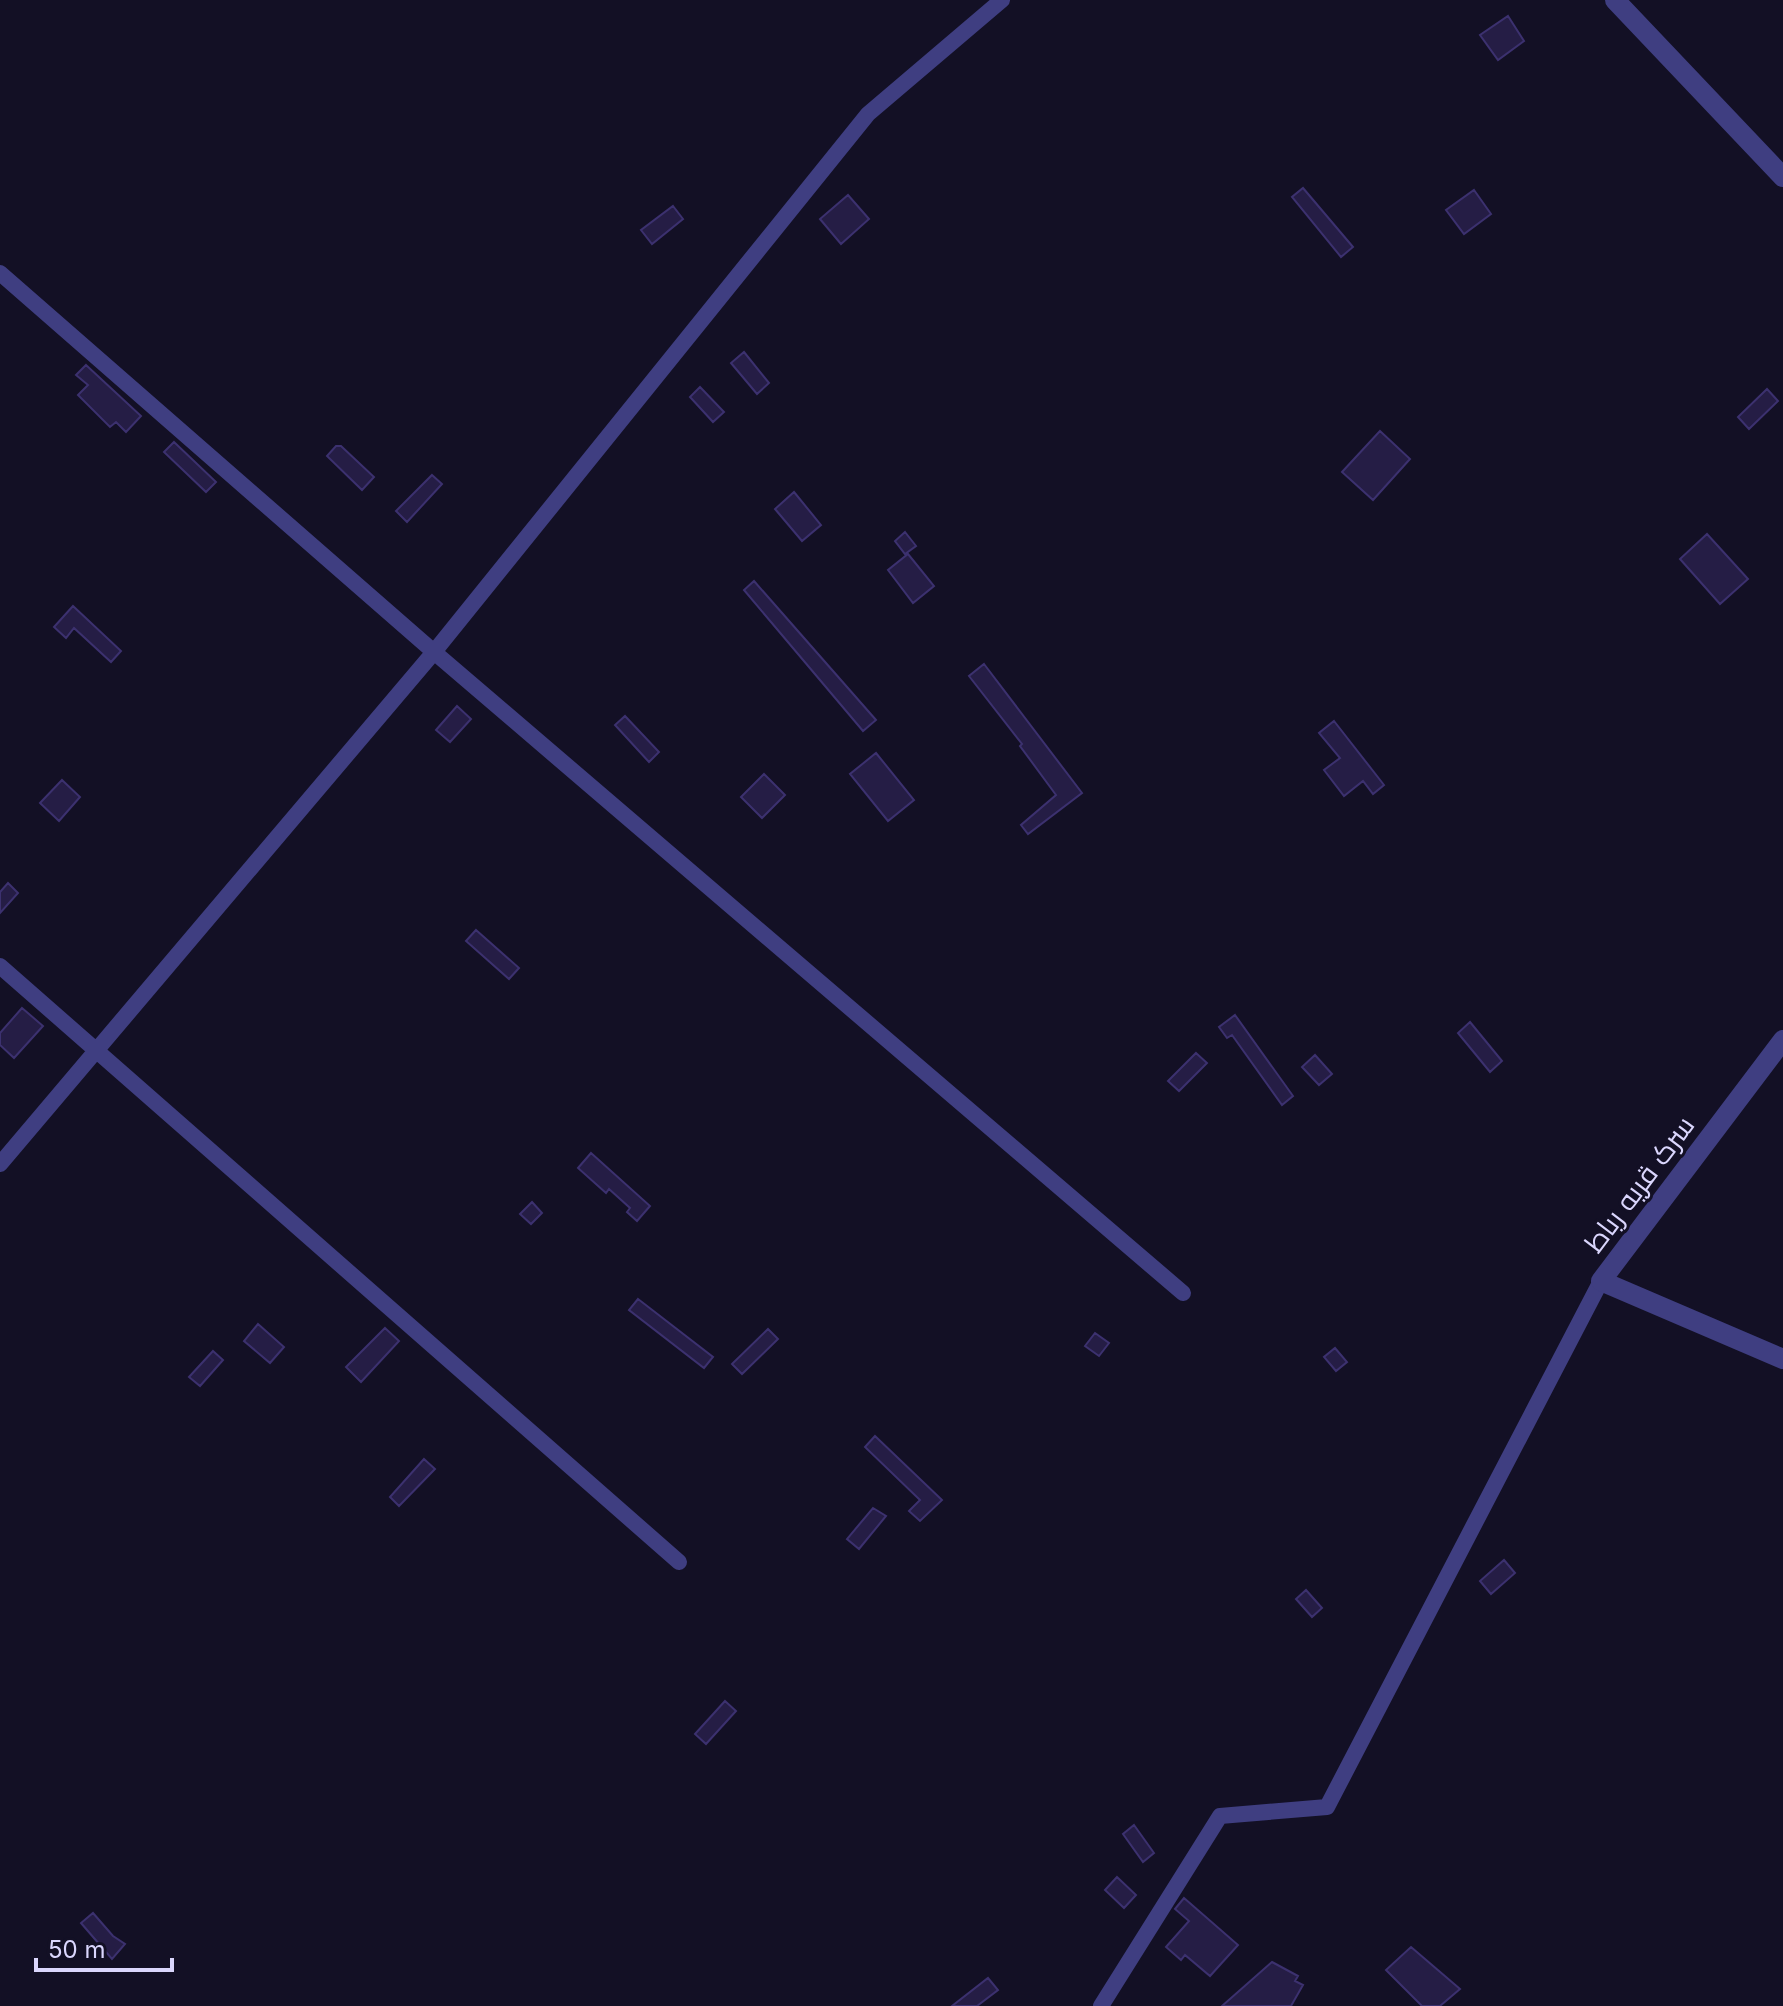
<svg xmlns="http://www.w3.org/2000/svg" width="1783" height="2006" viewBox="0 0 1783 2006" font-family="Inter,Cairo,sans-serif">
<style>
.building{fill:#251d45;stroke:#3c316f;stroke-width:2}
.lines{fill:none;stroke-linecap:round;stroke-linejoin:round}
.minor{stroke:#3f3e81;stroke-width:16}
.tertiary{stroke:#3f3e81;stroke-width:20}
.labels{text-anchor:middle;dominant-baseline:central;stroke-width:6;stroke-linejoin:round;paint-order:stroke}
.street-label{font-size:28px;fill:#dad6fd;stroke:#131025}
</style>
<rect width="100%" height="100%" fill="#131025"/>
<path class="building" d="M1508,16L1524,41L1498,60L1480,35Z
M1303,188L1353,247L1341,257L1292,197Z
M1474,190L1491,214L1464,234L1446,210Z
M848,195L869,219L841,244L820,219Z
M673,206L683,219L652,244L641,230Z
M744,352L769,383L757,394L731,363Z
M86,365L141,416L126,432L116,422L110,427L78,395L88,385L76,375Z
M700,387L724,412L713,422L690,397Z
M1767,389L1778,401L1749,429L1738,417Z
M1380,431L1410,459L1373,500L1342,472Z
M174,442L216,482L206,492L164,452Z
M336,446H341L374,477L362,490L327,456Z
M432,475L442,484L407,522L396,511Z
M794,492L821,525L802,541L775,509Z
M905,532L916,546L905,554L895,541Z
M1707,534L1748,579L1720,604L1680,559Z
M908,554L934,586L913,603L888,570Z
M754,581L876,720L863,731L744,590Z
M73,606L121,651L111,662L74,628L66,638L54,627Z
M984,664L1082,793L1028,834L1021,825L1056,795L1020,746L1022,744L969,676Z
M457,706L471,719L450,742L436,730Z
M625,716L659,752L649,762L615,725Z
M1334,721L1384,785L1373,794L1363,781L1344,796L1324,770L1340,758L1319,733Z
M876,753L914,800L888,821L850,774Z
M764,774L785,795L762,818L741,797Z
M62,780L80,797L59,821L40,803Z
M8,883L18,893L0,913V892Z
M476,930L519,968L509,979L466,941Z
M22,1008L43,1026L14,1058L0,1045V1033Z
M1235,1015L1293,1096L1282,1105L1232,1035L1227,1038L1219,1027Z
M1470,1022L1502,1061L1490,1072L1458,1033Z
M1196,1053L1207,1063L1179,1091L1168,1081Z
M1315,1055L1332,1074L1319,1085L1302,1067Z
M591,1153L650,1206L637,1221L627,1212L630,1208L609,1189L606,1193L578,1168Z
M532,1202L542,1213L531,1224L520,1214Z
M638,1299L713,1357L704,1368L629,1310Z
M258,1324L284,1347L270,1363L244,1341Z
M385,1328L399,1341L361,1382L346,1367Z
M768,1329L778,1339L742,1374L732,1364Z
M1095,1333L1109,1343L1099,1356L1085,1346Z
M1335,1348L1347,1362L1336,1371L1324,1357Z
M213,1351L223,1360L200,1386L189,1377Z
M875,1436L942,1500L920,1521L909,1511L920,1500L865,1447Z
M424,1459L435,1469L399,1506L390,1497Z
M873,1508L886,1516L859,1549L847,1539Z
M1504,1560L1515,1573L1491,1594L1480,1581Z
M1306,1590L1322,1608L1312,1617L1296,1599Z
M725,1701L736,1711L706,1744L695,1734Z
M1134,1825L1154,1853L1143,1862L1123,1834Z
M1117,1877L1136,1895L1124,1908L1105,1890Z
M1184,1898L1238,1945L1210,1976L1185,1955L1181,1960L1166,1947L1189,1921L1175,1909Z
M93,1913L113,1936L125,1944L112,1959L81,1923Z
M1411,1947L1460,1989L1440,2006H1422L1386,1970Z
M1272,1962L1298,1976L1295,1981L1303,1985L1291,2006H1222Z
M988,1978L998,1990L977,2006H952Z"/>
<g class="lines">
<path class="minor" d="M0,273L434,652L1183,1293
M0,966L679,1562
M0,1164L434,652L868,114L1002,0
M1101,2006L1220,1816L1327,1807L1601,1281"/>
<path class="tertiary" d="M1615,0L1783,177
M1783,1040L1601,1281L1783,1359"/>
</g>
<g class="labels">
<g class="street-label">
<text transform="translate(1639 1184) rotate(-53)">سرک قریه رباط</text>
</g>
</g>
<path d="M36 1958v12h136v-12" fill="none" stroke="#dad6fd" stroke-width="4"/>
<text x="48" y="1958" font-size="24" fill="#dad6fd" stroke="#131025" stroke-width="6" paint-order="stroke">50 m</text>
</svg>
